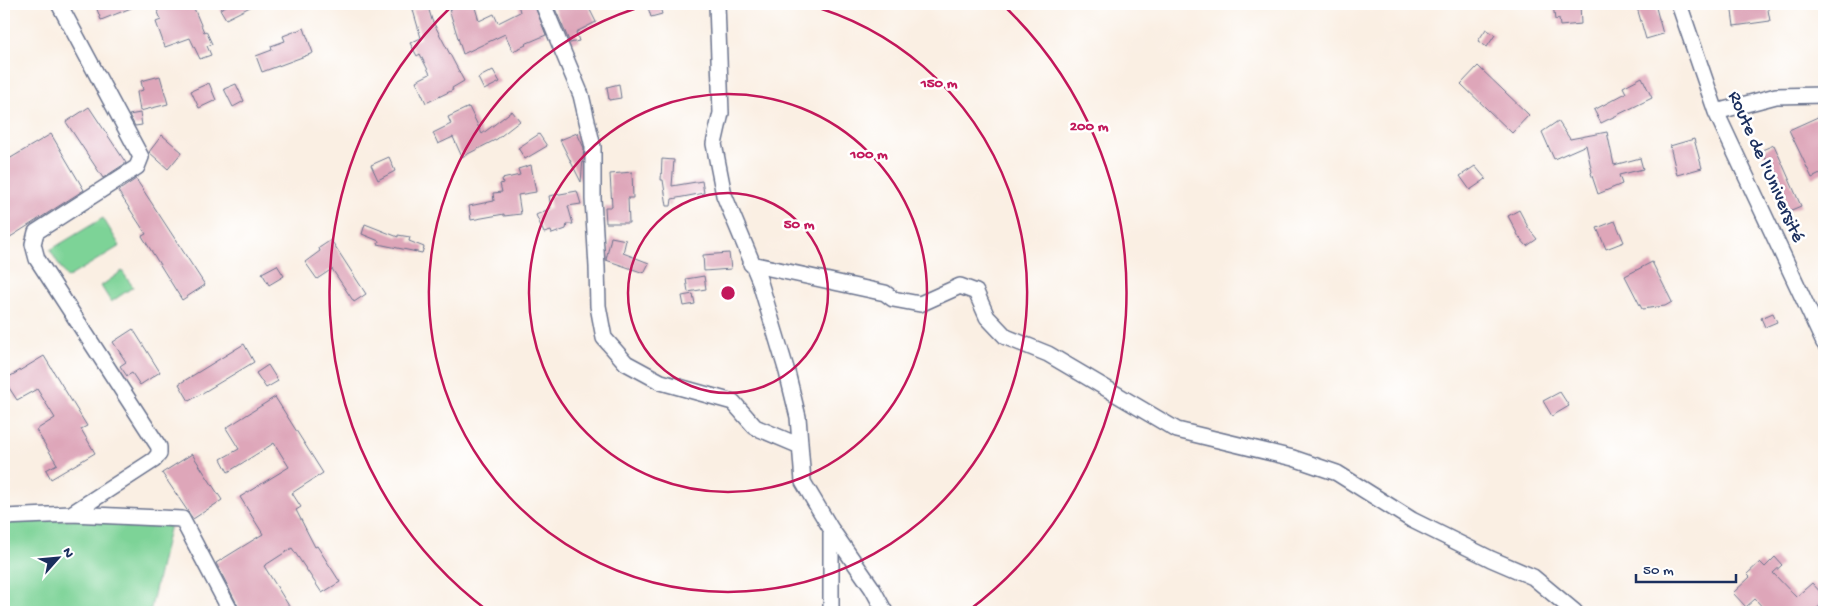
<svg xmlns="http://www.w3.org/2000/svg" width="1828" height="616" viewBox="0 0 1828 616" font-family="'Gochi Hand',sans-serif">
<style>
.green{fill:#7dd397;stroke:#4c817a}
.building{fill:#dea6b9}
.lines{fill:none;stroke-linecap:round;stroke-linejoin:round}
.minor-casing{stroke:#69728d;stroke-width:18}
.minor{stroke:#fff;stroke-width:15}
.ring{fill:none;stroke:#c2185b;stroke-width:2.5}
.labels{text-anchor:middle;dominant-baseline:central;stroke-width:5;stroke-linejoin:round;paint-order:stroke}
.street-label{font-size:19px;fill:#1b2f5e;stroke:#fff}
.centre{fill:#c2185b;stroke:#fff;stroke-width:2.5}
.ring-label{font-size:15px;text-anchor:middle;font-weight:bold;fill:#c2185b;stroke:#fff;stroke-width:5;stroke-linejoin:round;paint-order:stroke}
</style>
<rect width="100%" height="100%" fill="#fff"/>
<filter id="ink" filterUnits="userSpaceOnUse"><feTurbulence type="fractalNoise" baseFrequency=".02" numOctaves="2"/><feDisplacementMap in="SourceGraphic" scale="10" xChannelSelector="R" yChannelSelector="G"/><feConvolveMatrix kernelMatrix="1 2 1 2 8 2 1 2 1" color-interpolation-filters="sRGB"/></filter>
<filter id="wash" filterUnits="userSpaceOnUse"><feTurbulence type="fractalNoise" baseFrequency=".0096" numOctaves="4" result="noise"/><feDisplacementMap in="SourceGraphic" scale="20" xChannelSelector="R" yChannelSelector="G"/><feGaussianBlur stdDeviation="1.12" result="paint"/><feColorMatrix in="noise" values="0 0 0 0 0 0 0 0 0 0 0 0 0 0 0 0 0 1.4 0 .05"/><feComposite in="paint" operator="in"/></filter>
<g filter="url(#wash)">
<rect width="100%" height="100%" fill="#faefe3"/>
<path class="green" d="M103,218L120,246L67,278L50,250Z
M122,271L133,287L111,302L101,286Z
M172,516L150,612H4V522Z"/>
<g id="blocks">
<path class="building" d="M95,4H141L101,20Z
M155,4H185L187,9L193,6L204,32L206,31L212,44L207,46L211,55L200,59L190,38L165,47L156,22L161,20Z
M230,4H256L226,19L220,9Z
M450,4H474L479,21L494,14L498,23L520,12L518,4H534L546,35L525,44L526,45L513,51L505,34L463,54L449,9H451Z
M553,4H587L596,22L576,32L579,41L570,43Z
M647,4H659L662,14L651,17Z
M1553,4H1580L1581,24L1560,26L1559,19L1555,20Z
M1636,4H1655L1663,34L1646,39Z
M1731,4H1755V6L1767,4L1770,21L1734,26Z
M428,7L432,20L464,81L452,88L453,90L426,103L416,81L430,74L420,54L417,56L410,43L421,38L413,10Z
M304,28L313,53L262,72L256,56L272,50L271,46L285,41L283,36Z
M1486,29L1495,35L1487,47L1478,41Z
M1478,66L1529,115L1512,133L1461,84Z
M493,70L500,82L484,90L478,78Z
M160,76L168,104L140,111L137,92L143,90L141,81Z
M1642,77L1652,98L1601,123L1594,110L1626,93L1623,87Z
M209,83L216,100L199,108L191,91Z
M236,84L244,101L233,107L224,89Z
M619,84L621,98L609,100L607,87Z
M89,107L126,163L103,178L66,122Z
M469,107L482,134L512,111L520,121L497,139L462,157L453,137L438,144L433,133L451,124L448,117Z
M140,113L142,125L135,126L129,115Z
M1820,116L1824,125V172L1812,178L1789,130Z
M1558,121L1570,139L1607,132L1614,165L1640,158L1643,169L1619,175L1622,184L1598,194L1591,173L1592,172L1586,145L1554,159L1542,132Z
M577,133L584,148L581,182L560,140Z
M51,134L84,190L4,241V162Z
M539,134L547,146L525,159L518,148Z
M162,135L182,152L168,169L149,152Z
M1694,139L1702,168L1677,175L1670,146Z
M1774,145L1801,206L1789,211L1762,150Z
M389,157L395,171L378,180L371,165Z
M662,159L674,160L672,186L702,181L704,193L672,199L671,206H667L663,180H661Z
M531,165L536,192L518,195L521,214L504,216V214L471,220L469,206L494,201L493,193L502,192L500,184L503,183L502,179L520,175L518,169Z
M1475,166L1486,179L1470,190L1460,176Z
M632,172L633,198H628L629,223H606L605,207H612L610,174Z
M136,179L205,285L182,300L142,236L146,234L118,191Z
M577,191L581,204L568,206L573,224H567L566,229L552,234L551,231L544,233L536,215L551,208L549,196Z
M1519,210L1529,229L1537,239L1527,246L1519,237L1508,216Z
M1615,221L1624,242L1606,249L1597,228Z
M365,224L398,237V235L410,237L409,241L424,247L422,253L378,244L379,241L362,234Z
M611,237L626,240L623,253L649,263L644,273L606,260Z
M331,240L366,294L354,302L332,269L317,279L305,262L320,251L319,248Z
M729,253L731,269L704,271L703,255Z
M1652,262L1672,302L1665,306L1642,309L1625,276Z
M277,265L284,276L269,285L262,273Z
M704,276L706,289L688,292L686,279Z
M693,294L695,304L684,306L682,296Z
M1773,313L1777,322L1765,327L1761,318Z
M133,329L160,372L140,385L132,373L127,376L120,366L126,362L113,342Z
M244,344L254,362L189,401L179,384Z
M44,356L87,426L81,429L95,453L51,479L46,470L57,464L36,430L55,418L37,389L17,400L4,380Z
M268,365L278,381L266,388L256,373Z
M1560,392L1569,406L1552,416L1543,401Z
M275,397L323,473L292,493L301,507L296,510L315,547L317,546L340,582L322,593L292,548L264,566L289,606L279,612H241L216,563L263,534L240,497L289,467L274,443L228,472L221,459L239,449L226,428Z
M192,454L222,500L193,519L162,473Z
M1775,557L1782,565L1773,573L1796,597L1812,583L1824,596V602L1813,612H1767L1755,599L1746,607L1733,593L1750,577L1747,574L1760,562L1765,567Z"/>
</g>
</g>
<g filter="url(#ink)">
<use href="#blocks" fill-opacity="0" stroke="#69728d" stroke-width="1"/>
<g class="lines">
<g class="minor-casing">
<path id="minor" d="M59,4L141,157L137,167L36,232L33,244L37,259L159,447V454L154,460L71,514
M543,4L581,95L593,147V199L597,267L598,306L604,338L626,363L661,382L733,402L755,427L800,446
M717,4L721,113L714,144L724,195L759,279L787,372L798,417L803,482L831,529L872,588L885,612
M1679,4L1716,112L1824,343
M1716,112L1776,96L1824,95
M751,264L885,293L893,299L920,304L960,286L976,292L987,317L1006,337L1048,354L1177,430L1293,458L1337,473L1412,520L1491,559L1533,577L1575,612
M4,517L71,514L182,519L231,612
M831,612V529"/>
</g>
<use href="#minor" class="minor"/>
</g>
</g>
<g class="ring">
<circle cx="728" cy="293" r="100"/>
<circle cx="728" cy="293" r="199"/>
<path d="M805 4A299 299 0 1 1 651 4"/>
<path d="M488 611A398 398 0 0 1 454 4M1002 4A398 398 0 0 1 968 611"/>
</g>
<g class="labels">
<g class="street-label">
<text transform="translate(1765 167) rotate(66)">Route de l'Université</text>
</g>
</g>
<circle cx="728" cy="293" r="8" class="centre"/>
<g class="ring-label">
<text x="939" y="87">150 m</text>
<text x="1089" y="130">200 m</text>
<text x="869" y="158">100 m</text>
<text x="799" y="228">50 m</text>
</g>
<rect width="1828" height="616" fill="none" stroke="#fff" stroke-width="20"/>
<g transform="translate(58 558) rotate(63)" stroke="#ffffff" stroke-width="4" paint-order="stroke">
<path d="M0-4L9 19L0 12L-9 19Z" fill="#1b2f5e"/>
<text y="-8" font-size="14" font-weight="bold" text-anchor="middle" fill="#1b2f5e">N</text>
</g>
<path d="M1636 574v8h100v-8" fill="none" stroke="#1b2f5e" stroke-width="2.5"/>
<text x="1643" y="574" font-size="15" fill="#1b2f5e" stroke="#ffffff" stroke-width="4" paint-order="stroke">50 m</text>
</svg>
